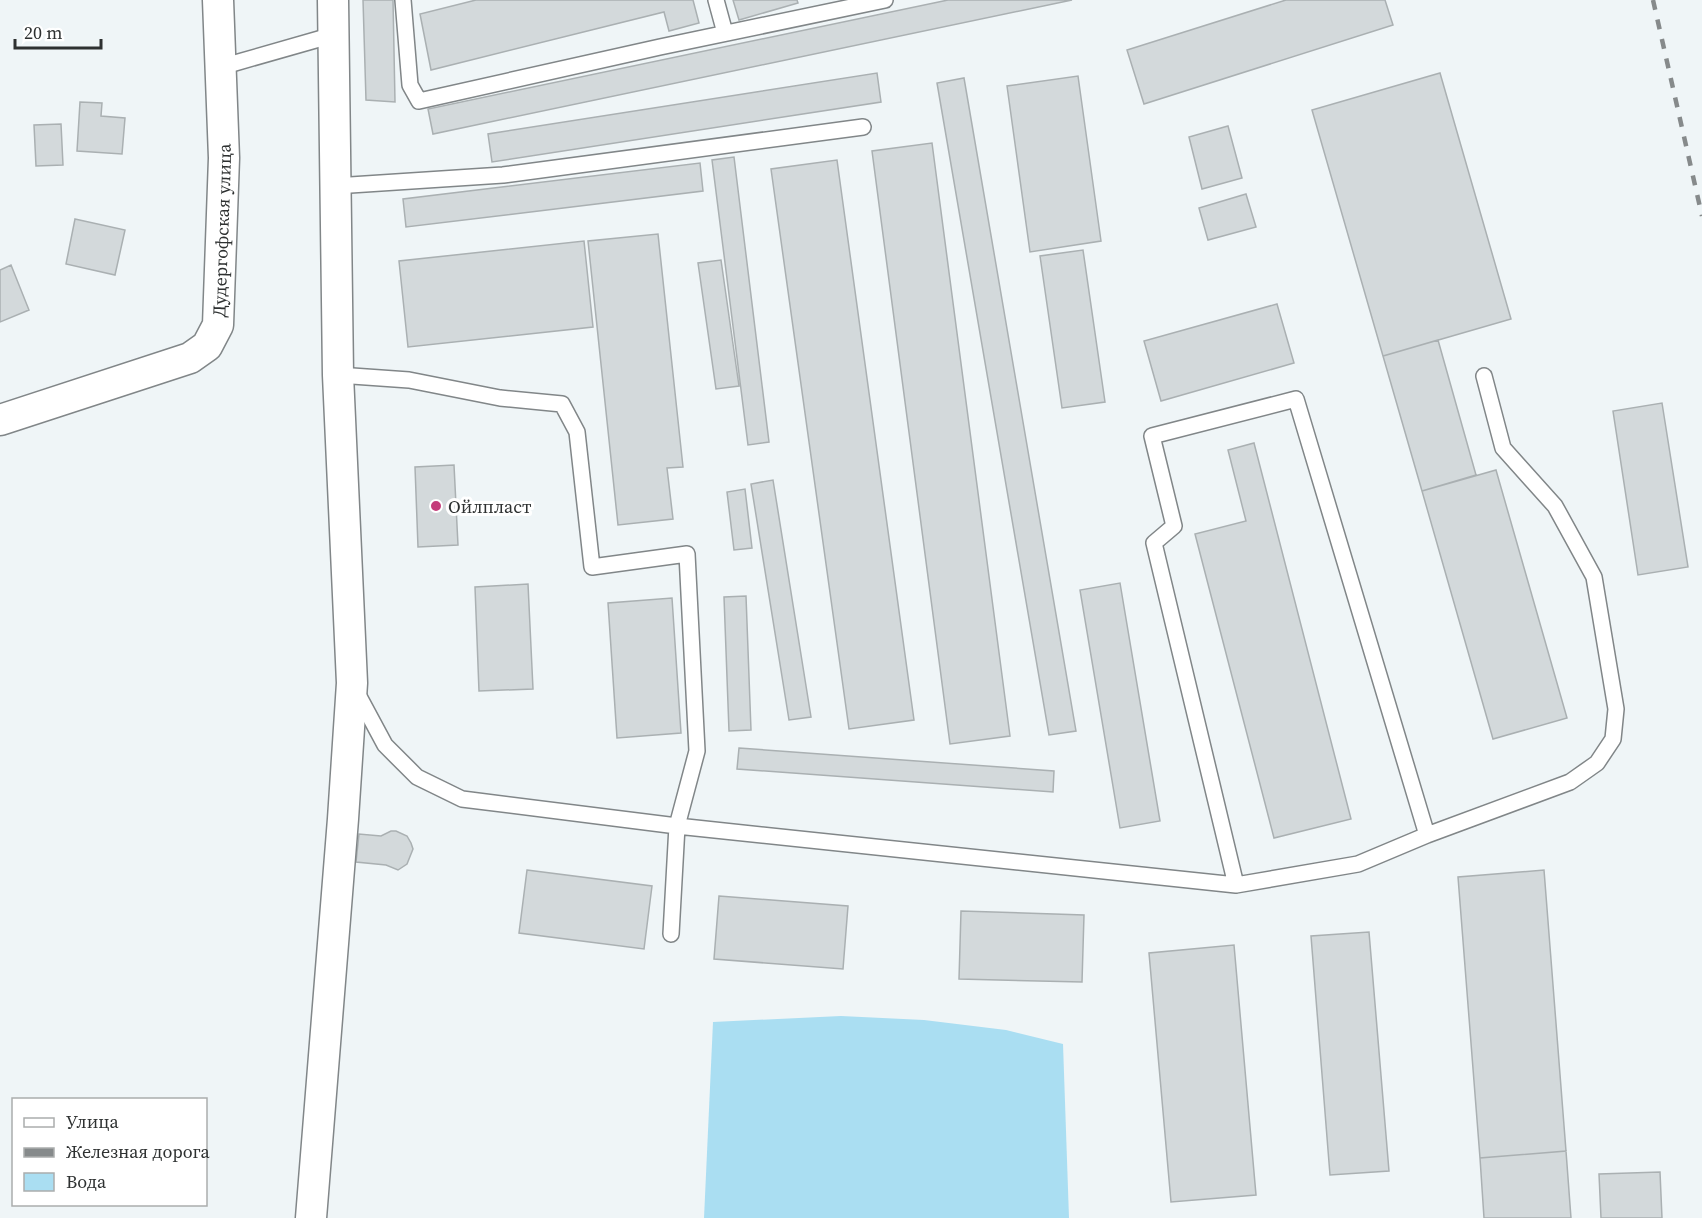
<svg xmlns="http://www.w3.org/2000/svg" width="1702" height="1218" viewBox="0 0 1702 1218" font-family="'Source Serif 4',serif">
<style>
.water{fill:#aadef2}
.building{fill:#d3d9db;stroke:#aab0b2;stroke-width:1.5}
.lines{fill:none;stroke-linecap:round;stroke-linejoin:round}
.lane-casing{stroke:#818688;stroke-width:18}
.street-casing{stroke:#818688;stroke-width:33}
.lane{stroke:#fff;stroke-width:15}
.street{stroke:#fff;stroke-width:30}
.rail{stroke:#868a8b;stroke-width:4.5;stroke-dasharray:10 10;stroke-linecap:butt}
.poi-dot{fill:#c43c7a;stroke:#fff;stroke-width:2}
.labels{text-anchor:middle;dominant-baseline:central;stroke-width:6;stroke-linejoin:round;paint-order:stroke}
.street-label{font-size:18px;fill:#2e3131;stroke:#fff}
.poi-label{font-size:18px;fill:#2e3131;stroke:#fff;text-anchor:start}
</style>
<rect width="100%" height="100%" fill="#eff5f7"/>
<path class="water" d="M841,1016L924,1020L1006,1030L1063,1044L1069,1218H704L713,1022Z"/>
<path class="building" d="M363,0H393L395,102L366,100Z
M476,0H693L699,23L669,31L664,12L431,70L420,14Z
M733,0H797L798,3L739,20Z
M948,0H1072L433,134L428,109Z
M1286,0H1385L1393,25L1144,104L1127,50Z
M877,73L881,102L492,162L488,134Z
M1440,73L1511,319L1383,356L1312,110Z
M1078,76L1101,241L1030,252L1007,86Z
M964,78L1076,731L1049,735L937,83Z
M80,102L102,103L101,116L125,118L122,154L77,151Z
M61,124L63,165L36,166L34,125Z
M1228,126L1242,178L1202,189L1189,137Z
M932,143L1010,736L950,744L872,151Z
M734,157L769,442L748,445L712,160Z
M837,160L914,720L849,729L771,169Z
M700,163L703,191L406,227L403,199Z
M1246,194L1256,227L1208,240L1199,208Z
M75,219L125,230L115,275L66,264Z
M658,234L683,467L667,468L673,519L618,525L588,241Z
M584,241L593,327L408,347L399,261Z
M1083,250L1105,402L1062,408L1040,256Z
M721,260L739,386L716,389L698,263Z
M11,265L29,310L0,322V270Z
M1277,304L1294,363L1161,401L1144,341Z
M1438,340L1476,475L1422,491L1383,356Z
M1662,403L1688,567L1638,575L1613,411Z
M1254,443L1351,819L1274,838L1195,534L1246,521L1228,450Z
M454,465L458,545L418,547L415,467Z
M1496,470L1567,718L1493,739L1422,491Z
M773,480L811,717L789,720L751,484Z
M745,489L752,548L734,550L727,492Z
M1120,583L1160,821L1120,828L1080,590Z
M528,584L533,689L479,691L475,587Z
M746,596L751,730L729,731L724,597Z
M672,598L681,733L617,738L608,603Z
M739,748L1054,771L1053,792L737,769Z
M391,831H396L407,836L411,843L413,849L407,864L398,870L386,865L356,862L359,834L381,836Z
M527,870L652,886L644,949L519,933Z
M1544,870L1566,1151L1480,1158L1458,877Z
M719,896L848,906L843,969L714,959Z
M961,911L1084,915L1082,982L959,979Z
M1369,932L1389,1171L1330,1175L1311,936Z
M1234,945L1256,1195L1171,1202L1149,953Z
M1566,1151L1571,1218H1484L1480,1158Z
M1660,1172L1662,1218H1601L1599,1174Z"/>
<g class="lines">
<g class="lane-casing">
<path id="lane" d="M403,0L410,85L419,101L660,47L885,0
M716,0L725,33
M221,67L333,35
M335,186L503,175L863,127
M338,375L409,380L500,398L562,404L577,432L592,567L687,554L697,751L677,826L671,934
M356,691L385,745L417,777L462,799L677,826L1236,885L1358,864L1427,835L1570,782L1597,763L1613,739L1616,709L1594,577L1555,506L1503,448L1484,376
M1236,885L1154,543L1174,526L1152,436L1296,399L1427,835"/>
</g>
<g class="street-casing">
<g id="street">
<path id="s1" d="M0,420L190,358L207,346L218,325L224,158L218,0"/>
<path d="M311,1218L343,819L352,683L338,375L333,0"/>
</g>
</g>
<use href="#lane" class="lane"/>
<use href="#street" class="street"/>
<path class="rail" d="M1653,0L1702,216"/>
</g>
<circle class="poi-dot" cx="436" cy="506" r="6"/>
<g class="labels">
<g class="street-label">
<text stroke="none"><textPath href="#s1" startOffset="339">Дудергофская улица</textPath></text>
</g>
<g class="poi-label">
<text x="448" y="506">Ойлпласт</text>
</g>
</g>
<rect x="12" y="1098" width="195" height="108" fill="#ffffff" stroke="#abadad" stroke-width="1.5"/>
<rect x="24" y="1118" width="30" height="9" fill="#ffffff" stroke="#abadad" stroke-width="1.5"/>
<text x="66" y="1128" font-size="18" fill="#2e3131">Улица</text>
<rect x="24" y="1148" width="30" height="9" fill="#868a8b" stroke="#abadad" stroke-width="1.5"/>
<text x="66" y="1158" font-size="18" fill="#2e3131">Железная дорога</text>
<rect x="24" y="1173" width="30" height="18" fill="#aadef2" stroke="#abadad" stroke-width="1.5"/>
<text x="66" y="1188" font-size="18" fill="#2e3131">Вода</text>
<path d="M15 39v9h86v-9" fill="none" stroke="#2e3131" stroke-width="3"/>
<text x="24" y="39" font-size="18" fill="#2e3131" stroke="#ffffff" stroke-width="4.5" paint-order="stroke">20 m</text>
</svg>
